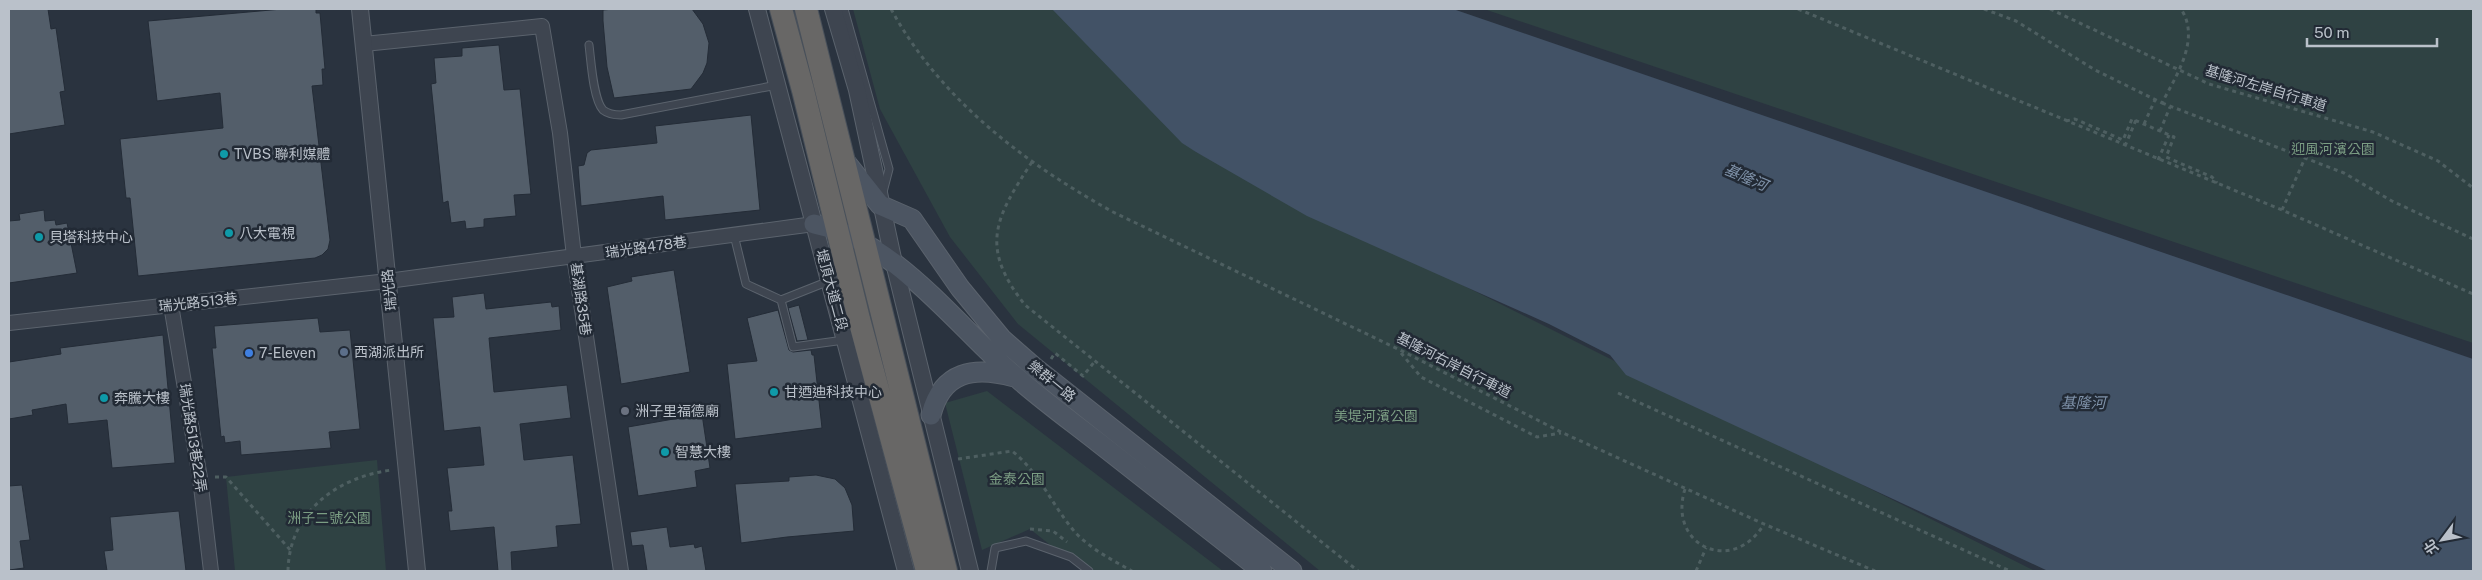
<svg xmlns="http://www.w3.org/2000/svg" width="2482" height="580" viewBox="0 0 2482 580" font-family="'Public Sans','Noto Sans TC',sans-serif">
<style>
.green{fill:#2f4243}
.water{fill:#425266}
.building{fill:#535e6a;stroke:#242c37}
.lines{fill:none;stroke-linecap:round;stroke-linejoin:round}
.service-casing{stroke:#5b636d;stroke-width:9}
.minor-casing{stroke:#5b636d;stroke-width:16}
.tertiary-casing{stroke:#5b636d;stroke-width:18}
.secondary-casing{stroke:#5b636d;stroke-width:21}
.trunk-casing{stroke:#48505a;stroke-width:24}
.path{stroke:#4e5f61;stroke-width:3;stroke-dasharray:4 4;stroke-linecap:butt}
.service{stroke:#3e4550;stroke-width:7}
.minor{stroke:#3e4550;stroke-width:14}
.tertiary{stroke:#3e4550;stroke-width:16}
.secondary{stroke:#4c5562;stroke-width:19}
.trunk{stroke:#686766;stroke-width:22}
.culture-dot{fill:#0f9aa8;stroke:#222a35;stroke-width:2}
.service-dot{fill:#5c6f8a;stroke:#222a35;stroke-width:2}
.shop-dot{fill:#3f7fe0;stroke:#222a35;stroke-width:2}
.worship-dot{fill:#6b7280;stroke:#222a35;stroke-width:2}
.labels{text-anchor:middle;dominant-baseline:central;stroke-width:5;stroke-linejoin:round;paint-order:stroke}
.street-label{font-size:14px;fill:#bac1ca;stroke:#222a35}
.park-label{font-size:14px;fill:#7b9d83;stroke:#222a35}
.poi-label{font-size:14px;fill:#bac1ca;stroke:#222a35;text-anchor:start}
.water-label{font-size:15px;font-style:italic;fill:#7f92a9;stroke:#222a35}
</style>
<rect width="100%" height="100%" fill="#2a333f"/>
<path class="green" d="M853,9H1055L1196,152L2035,571H1320L1018,324L950,237L880,109Z
M1484,9H2473V343Z
M987,391L1223,571H1083L1030,529L982,550L945,403Z
M377,460L386,571H235L226,477Z"/>
<path class="water" d="M1052,9H1453L2473,359V571H2048L1626,375L1610,355L1549,324L1307,216L1196,152L1182,143Z"/>
<path class="building" d="M9,9H48L51,29L56,28L65,91L60,92L65,125L9,134Z
M282,9H316V13H320L325,69H322L323,85L312,86L330,240L328,249L322,255L315,258L138,276L130,198H126L120,139L223,128L220,93L157,101L148,21Z
M614,9H692L703,24L709,43L707,63L703,73L691,89L614,98L607,67L603,21V10Z
M499,45L504,90L520,89L531,194L514,195L516,216L484,219V227L466,229L465,221L451,223L448,201L443,203L431,84L436,83L434,58L462,56V48Z
M751,115L760,210L665,220L663,196L581,206L578,166L584,165L587,153L591,150L657,143L655,126Z
M44,210L45,221L55,220L56,225L67,223L77,273L9,283V221L20,220L19,214Z
M674,270L690,372L621,384L607,287L632,281L631,277Z
M484,293L486,309L551,302L552,307L559,306L561,330L489,338L494,392L567,385L571,418L520,424L524,460L573,455L581,524L556,526L558,547L511,552L512,571H498L494,527L450,531L448,511H452L447,468L484,465L480,427L444,431L433,318L454,317L452,297Z
M799,305L808,340L797,341L788,308Z
M778,310L789,350L793,352L811,350L812,355H814L822,428L735,439L727,364L757,361L747,318Z
M318,318L320,332L350,330L360,429L329,432L331,448L241,455L240,441L225,443L224,436L221,437L212,348H216L214,326Z
M163,335L175,463L112,468L107,420L68,424L66,404L32,410L33,415L9,419V362L61,354L60,348Z
M702,414L710,468L695,471L697,487L638,496L628,427Z
M816,475L835,479L845,488L852,505L854,531L787,537L741,543L735,484L789,481V477Z
M22,485L30,540L20,541L24,568L9,570V486Z
M179,511L186,571H107L104,551L113,550L110,517Z
M667,527L670,547L694,544L695,548L702,546L706,571H647L643,545L632,546L630,532Z"/>
<g class="lines">
<g class="service-casing">
<path id="service" d="M844,9L889,169L883,192
M589,45C591,60 593,99 603,110C608,114 615,115 621,115L777,85
M734,235L746,284L781,300
M829,281L781,300L793,347L844,340
M991,571L995,548L1026,541L1071,557L1089,571"/>
</g>
<g class="minor-casing">
<path id="minor" d="M364,44L542,26L560,133L574,256L621,571
M171,305L200,478L211,571
M9,323L388,281L814,224"/>
</g>
<g class="tertiary-casing">
<path id="tertiary" d="M360,9L417,571
M757,9L906,571
M833,9L857,90L894,263L970,571"/>
</g>
<g class="secondary-casing">
<path id="secondary" d="M845,161L880,205L912,219L960,288L1002,339L1034,367L1292,571
M814,224C895,240 956,326 1016,377C1042,400 1071,421 1099,443C1153,486 1208,528 1262,571
M931,415C942,371 974,366 1014,377"/>
</g>
<g class="trunk-casing">
<path id="trunk" d="M781,9L803,90L859,319L927,571
M806,9L946,571"/>
</g>
<path class="path" d="M891,9C941,100 1023,162 1113,212L1400,350L1563,433L1764,524L1875,571
M1798,9L2282,210L2473,294
M1984,9L2016,21L2095,70L2162,103C2176,76 2201,39 2181,9
M2050,9L2209,84L2373,132L2438,161L2473,188
M2162,103L2344,173L2392,201L2473,239
M2066,121L2075,119L2123,140L2132,119L2174,137L2166,157L2212,177L2217,183
M2144,124L2155,100
M2160,131L2170,107
M2125,146L2136,120
M2158,160L2169,135
M1032,162C995,218 979,247 1025,305L1358,571
M2282,210L2305,158
M1401,353L1421,377L1537,437L1561,433
M1051,359L1055,353L1083,376L1095,361
M1618,393L2010,571
M958,459L1012,451C1039,472 1052,505 1074,531C1089,548 1112,560 1132,571
M215,477H226L291,551
M1685,489C1667,546 1733,576 1764,524
M1030,529L1053,531L1067,542
M288,571C289,512 337,477 392,470
M1696,571L1706,548"/>
<use href="#service" class="service"/>
<use href="#minor" class="minor"/>
<use href="#tertiary" class="tertiary"/>
<use href="#secondary" class="secondary"/>
<use href="#trunk" class="trunk"/>
</g>
<g class="culture-dot">
<circle cx="224" cy="154" r="5"/>
<circle cx="229" cy="233" r="5"/>
<circle cx="39" cy="237" r="5"/>
<circle cx="774" cy="392" r="5"/>
<circle cx="104" cy="398" r="5"/>
<circle cx="665" cy="452" r="5"/>
</g>
<circle class="service-dot" cx="344" cy="352" r="5"/>
<circle class="shop-dot" cx="249" cy="353" r="5"/>
<circle class="worship-dot" cx="625" cy="411" r="5"/>
<g class="labels">
<g class="street-label">
<text transform="translate(2266 88) rotate(17)">基隆河左岸自行車道</text>
<text transform="translate(646 247) rotate(-8)">瑞光路478巷</text>
<text transform="translate(389 290) rotate(-96)">瑞光路</text>
<text transform="translate(832 290) rotate(75)">堤頂大道二段</text>
<text transform="translate(581 299) rotate(82)">基湖路35巷</text>
<text transform="translate(198 302) rotate(-6)">瑞光路513巷</text>
<text transform="translate(1454 365) rotate(27)">基隆河右岸自行車道</text>
<text transform="translate(1052 381) rotate(39)">樂群一路</text>
<text transform="translate(193 438) rotate(81)">瑞光路513巷22弄</text>
</g>
<g class="park-label">
<text x="2333" y="149">迎風河濱公園</text>
<text x="1376" y="416">美堤河濱公園</text>
<text x="1017" y="479">金泰公園</text>
<text x="329" y="518">洲子二號公園</text>
</g>
<g class="poi-label">
<text x="234" y="154">TVBS 聯利媒體</text>
<text x="239" y="233">八大電視</text>
<text x="49" y="237">貝塔科技中心</text>
<text x="354" y="352">西湖派出所</text>
<text x="259" y="353">7-Eleven</text>
<text x="784" y="392">甘迺迪科技中心</text>
<text x="114" y="398">奔騰大樓</text>
<text x="635" y="411">洲子里福德廟</text>
<text x="675" y="452">智慧大樓</text>
</g>
<g class="water-label">
<text transform="translate(1746 177) rotate(23)">基隆河</text>
<text x="2083" y="402">基隆河</text>
</g>
</g>
<rect width="2482" height="580" fill="none" stroke="#bac1ca" stroke-width="20"/>
<g transform="translate(2442 540) rotate(238)" stroke="#222a35" stroke-width="4" paint-order="stroke">
<path d="M0-4L9 19L0 12L-9 19Z" fill="#bac1ca"/>
<text y="-8" font-size="14" font-weight="bold" text-anchor="middle" fill="#bac1ca">北</text>
</g>
<path d="M2307 38v8h130v-8" fill="none" stroke="#bac1ca" stroke-width="2.5"/>
<text x="2314" y="38" font-size="15" fill="#bac1ca" stroke="#222a35" stroke-width="4" paint-order="stroke">50 m</text>
</svg>
